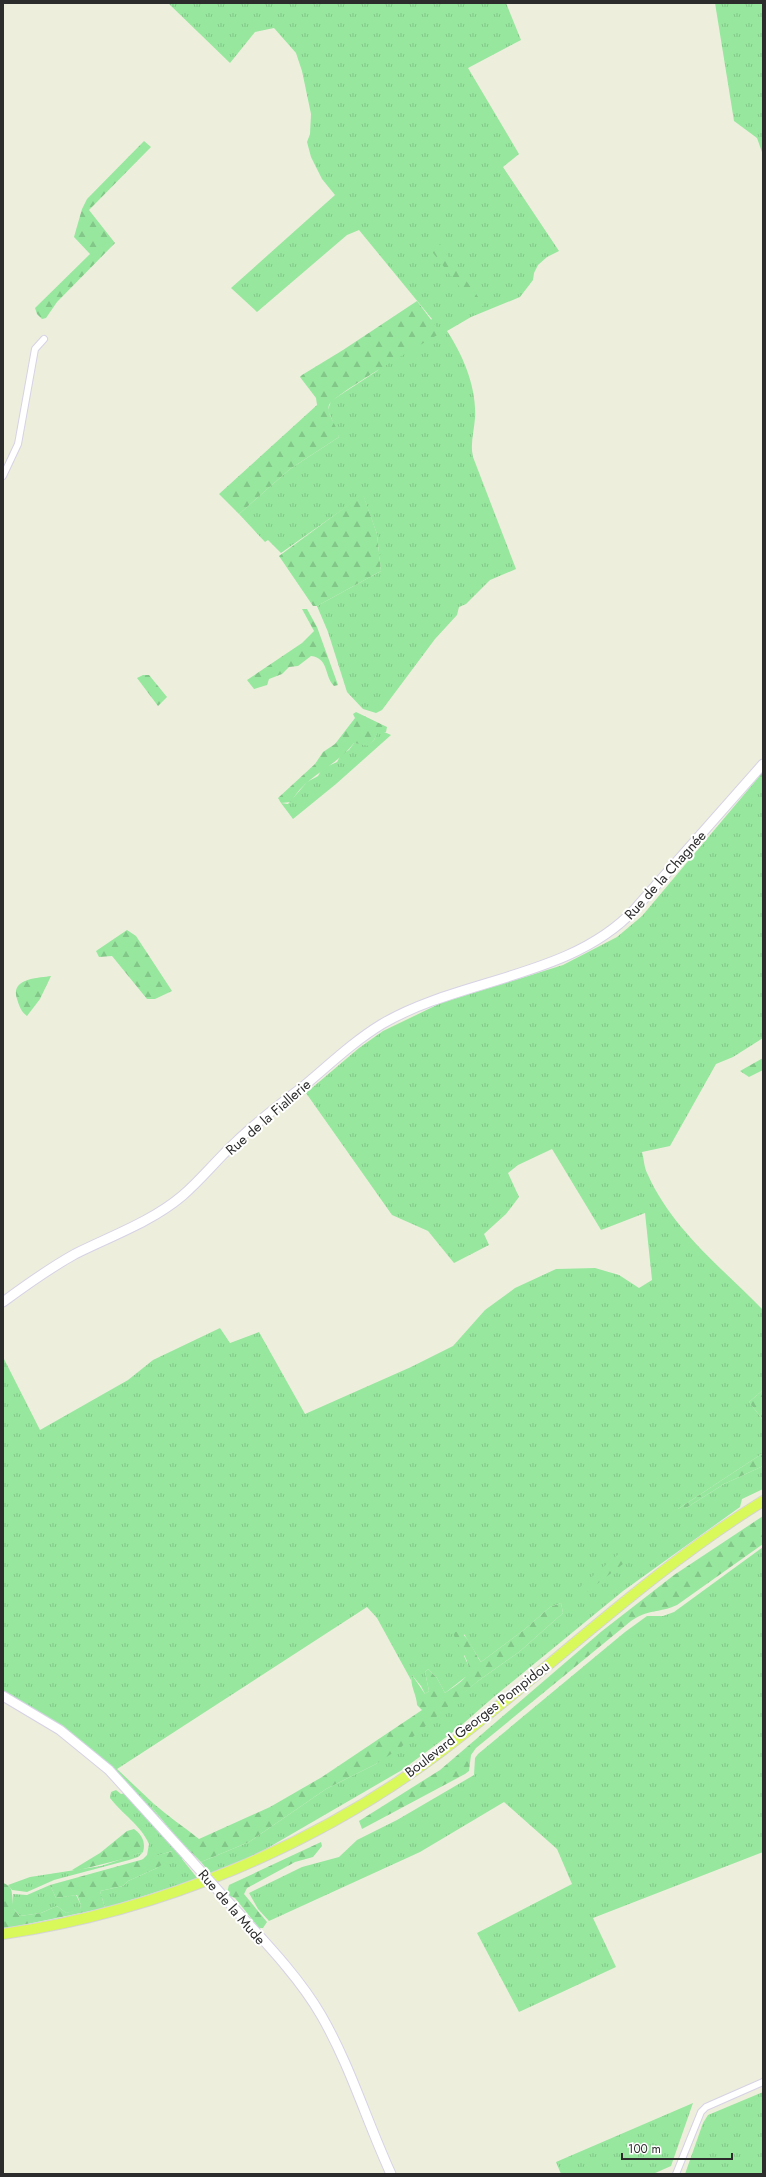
<svg xmlns="http://www.w3.org/2000/svg" width="766" height="2177" viewBox="0 0 766 2177" font-family="Jost,sans-serif">
<style>
.grass{fill:url(#grass-tufts)}
.forest{fill:url(#forest-firs)}
.lines{fill:none;stroke-linecap:round;stroke-linejoin:round}
.street-casing{stroke:#d7d2e5;stroke-width:8}
.secondary-casing{stroke:#d7d2e5;stroke-width:11}
.primary-casing{stroke:#d5d5d5;stroke-width:12}
.street{stroke:#fff;stroke-width:6}
.secondary{stroke:#fff;stroke-width:9}
.primary{stroke:#d9f859;stroke-width:10}
.secondary-bridge-casing{stroke:#d7d2e5;stroke-width:11;stroke-linecap:butt}
.secondary-bridge{stroke:#fff;stroke-width:9}
.labels{text-anchor:middle;dominant-baseline:central;stroke-width:4;stroke-linejoin:round;paint-order:stroke}
.street-label{font-size:14px;fill:#2c2c2c;stroke:#fff}
</style>
<defs>
<pattern id="grass-tufts" width="24" height="20" patternUnits="userSpaceOnUse"><rect width="24" height="20" fill="#97e79e"/><path d="M3 7l-1-3M5 7V3M7 7l1-3M15 17l-1-3M17 17v-4M19 17l1-3" fill="none" stroke="#82c688"/></pattern>
<pattern id="forest-firs" width="22" height="20" patternUnits="userSpaceOnUse"><rect width="22" height="20" fill="#97e79e"/><path d="M5 1l3.5 6h-7zM16 11l3.5 6h-7z" fill="#82c688"/></pattern>
</defs>
<rect width="100%" height="100%" fill="#eed"/>
<path class="grass" d="M168,3H506L521,40L468,68L519,154L503,167L559,251L547,257L538,265L534,273L533,280L520,297L471,317L447,331C463,355 477,388 475,418C474,432 470,443 473,457L516,569L490,580L466,604L459,607L457,615L435,639L382,710L376,713L363,709L347,692L328,632L317,606L381,571L377,534L363,495L281,553L268,540L265,542L239,514L290,469L339,437L328,410L331,401L377,371L432,319L359,230L347,235L257,312L231,288L335,195L322,179L311,157L307,142L310,134L311,114L302,71L296,53L274,28L255,32L230,63Z
M715,3H763V155L757,138L734,121Z
M378,731H382L391,735L336,784L293,819L281,803L288,804L307,782L318,776L322,769L337,762L341,755L349,750L354,743L369,745L374,740Z
M763,772V1038L733,1057L716,1064L670,1146L642,1152C644,1159 644,1168 648,1175C672,1229 723,1269 763,1310V1390L749,1402L763,1420V1453L678,1509L686,1508L724,1484L763,1466V1489L742,1499L740,1507L623,1591L496,1695L457,1729L402,1770L259,1853L211,1874L201,1862L249,1842L326,1789L376,1764L478,1681L519,1652L563,1613L561,1603L550,1607L525,1629L481,1662L464,1634V1656L470,1669L468,1675L445,1693L437,1678L428,1669L425,1672L429,1691L425,1694L421,1686L412,1675L411,1680L377,1618L367,1607L117,1769L154,1804L152,1807L176,1839L144,1803L63,1735L3,1699V1357L40,1430L128,1380L153,1360L220,1328L230,1343L259,1332L305,1414L411,1367L453,1346L485,1310L515,1288L556,1269L595,1268L619,1275L639,1288L652,1280L645,1213L601,1230L552,1149L518,1165L508,1173L519,1197L506,1214L484,1234L489,1245L454,1263L428,1231L392,1215L306,1093L359,1048L383,1031L441,1003L563,965L617,937L642,916Z
M763,1547V1852L593,1918L616,1967L519,2012L477,1933L572,1884L557,1849L504,1802L420,1852L269,1921L258,1909L249,1893L302,1867L339,1857L357,1840L397,1820L474,1775L475,1758L478,1754L625,1632L647,1616H663L674,1612Z
M116,1790L121,1794L126,1793L184,1857L182,1859L198,1879L105,1908L100,1891L123,1886L128,1881L157,1868L172,1851L141,1861L147,1855L149,1844C140,1824 123,1815 110,1798L111,1792Z
M143,1852L138,1857L129,1860L54,1880L27,1892L12,1890L8,1885L30,1877L101,1866Z
M50,1885L56,1898L76,1895L81,1905L80,1910L66,1913L57,1906L41,1913L20,1916L12,1907L13,1894L27,1895Z
M763,2092V2174H685L703,2123L708,2115Z
M693,2103L671,2166L653,2174H561L556,2162Z"/>
<path class="forest" d="M144,141L151,147L89,210L115,243L57,302L46,318L42,319L37,314L35,308L90,254L74,237L82,209L87,199Z
M435,241L439,244L484,305L474,311L469,299L430,249L428,245Z
M417,301L441,333C425,342 333,395 329,405C326,415 338,426 339,437L290,469L239,514L219,494L317,405L316,398L300,377L302,375L343,350Z
M363,494L377,534L381,571L317,606H313L279,556Z
M302,609H307L317,627L338,685L334,686C324,676 329,658 311,656L298,666L289,667L282,674L269,679L267,685L254,689L247,680L302,643L314,631Z
M143,675H149L167,697L158,706L137,678Z
M356,712L387,727L386,732H378L374,740L369,746L354,743C336,767 306,775 291,802L281,803L278,798L315,764L323,752L335,744L355,718L353,714Z
M127,930L136,936L172,991L155,999H147L112,956L99,957L96,951Z
M51,976L40,999L27,1016C21,1012 19,1005 17,999C10,978 38,978 51,976Z
M763,1058V1070L749,1077L740,1071Z
M763,1390V1420L749,1402Z
M763,1453V1466L724,1484L686,1508L680,1511L678,1509Z
M763,1516V1544L677,1605C660,1613 648,1609 631,1621L476,1748L471,1755L469,1771L465,1774L362,1829L359,1821L440,1770L602,1631L674,1575Z
M627,1547L628,1560L574,1602L573,1593Z
M561,1603L563,1613L519,1652L478,1681L400,1748L376,1764L326,1789L249,1842L201,1862L192,1853L189,1854L152,1807L154,1804C169,1817 184,1827 199,1839L270,1807L322,1777L422,1710L417,1705C417,1695 409,1684 412,1675L425,1694L429,1691L425,1672L428,1669L437,1678L445,1693C452,1688 462,1682 467,1675C475,1665 455,1644 453,1632C467,1629 474,1653 481,1662L525,1629L550,1607Z
M134,1829C142,1835 146,1842 143,1852L127,1858L75,1871L72,1870L100,1853L127,1831Z
M321,1842L322,1846L313,1857L295,1862L247,1888L244,1894L267,1922L263,1928H259L235,1898L229,1896L227,1893L229,1885Z
M173,1851L176,1855L157,1868L128,1881L123,1886L100,1891L105,1908L3,1929V1883C15,1887 11,1895 13,1905C13,1909 17,1913 20,1916L41,1913L57,1906L66,1913L80,1909L81,1905L77,1895L56,1898L50,1885Z"/>
<g class="lines">
<g class="street-casing">
<path id="street" d="M3,476L18,444L35,349L44,339
M676,2174L701,2112L706,2107L763,2082"/>
</g>
<g class="secondary-casing">
<path id="secondary" d="M3,1302C26,1285 50,1268 75,1254C111,1236 151,1222 182,1196C202,1179 218,1158 238,1140C259,1120 282,1103 305,1085C330,1064 354,1041 382,1024C460,978 571,978 635,909L763,764
M3,1696L60,1730L109,1770L189,1858
M223,1896C256,1933 296,1972 321,2015C350,2065 367,2122 391,2174"/>
</g>
<g class="primary-casing">
<path id="primary" d="M3,1934C160,1911 316,1846 443,1750C551,1668 647,1573 763,1501"/>
</g>
<use href="#street" class="street"/>
<use href="#secondary" class="secondary"/>
<use href="#primary" class="primary"/>
<g class="secondary-bridge-casing">
<path id="secondary-bridge" d="M189,1858L223,1896"/>
</g>
<use href="#secondary-bridge" class="secondary-bridge"/>
</g>
<g class="labels">
<g class="street-label">
<text transform="translate(665 875) rotate(-48)">Rue de la Chagnée</text>
<text transform="translate(268 1117) rotate(-41)">Rue de la Fiallerie</text>
<text transform="translate(477 1719) rotate(-38)">Boulevard Georges Pompidou</text>
<text transform="translate(232 1907) rotate(49)">Rue de la Mude</text>
</g>
</g>
<rect width="766" height="2177" fill="none" stroke="#2c2c2c" stroke-width="8"/>
<path d="M622 2153v6h110v-6" fill="none" stroke="#2c2c2c" stroke-width="2"/>
<text x="628" y="2153" font-size="12" fill="#2c2c2c" stroke="#ffffff" stroke-width="3" paint-order="stroke">100 m</text>
</svg>
